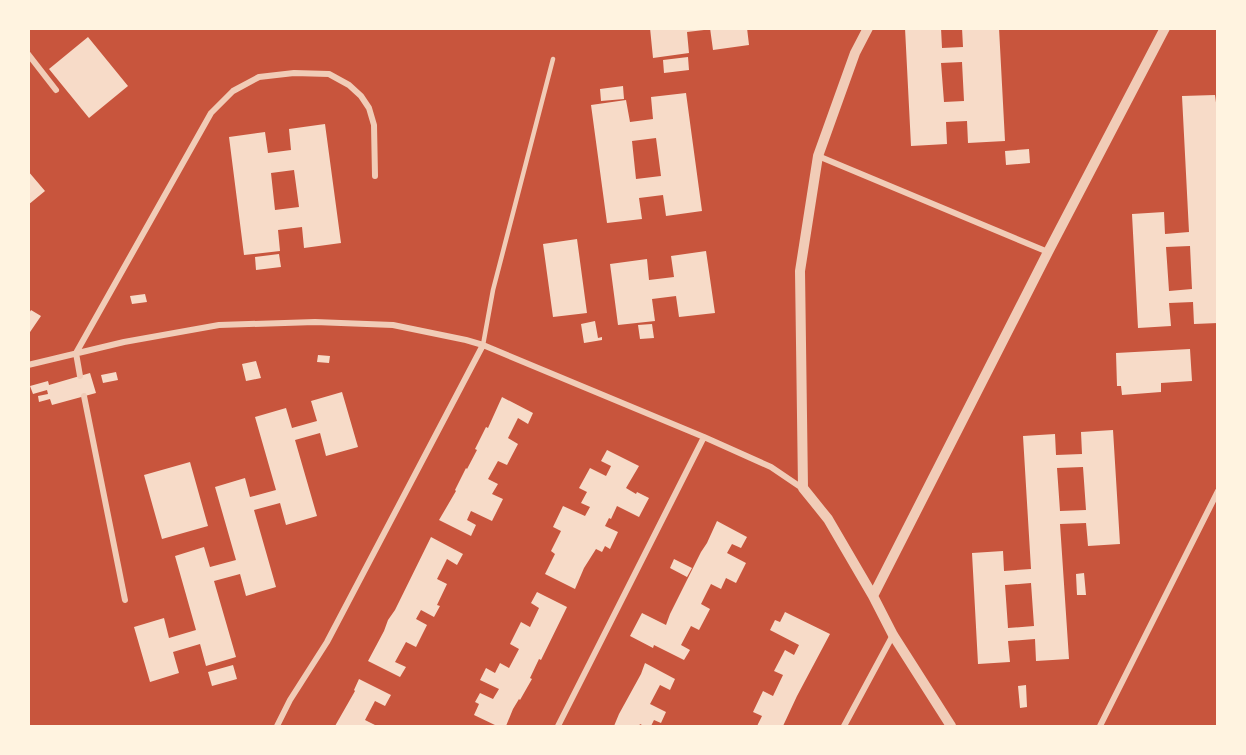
<svg xmlns="http://www.w3.org/2000/svg" width="1246" height="755" viewBox="0 0 1246 755" font-family="'Asap Condensed',sans-serif">
<style>
.building{fill:#f7dbc8;fill-rule:evenodd}
.lines{fill:none;stroke-linecap:round;stroke-linejoin:round}
.service{stroke:#f1ccb7;stroke-width:4.5}
.minor{stroke:#f1ccb7;stroke-width:6}
.tertiary{stroke:#f1ccb7;stroke-width:10}
</style>
<rect width="100%" height="100%" fill="#c8553d"/>
<path class="building" d="M650,28H704V30L687,32L689,53L653,58Z
M710,28H747L749,45L713,50Z
M905,28H941L942,48L963,47L962,28H999L1005,141L968,143L967,121L946,122L947,144L911,146ZM962,62L964,101L944,102L941,63Z
M88,37L128,86L89,118L49,69Z
M688,57L689,70L664,73L663,60Z
M623,86L624,99L601,101L600,89Z
M686,93L702,211L666,216L663,195L639,198L642,219L607,223L591,105L626,100L630,122L653,119L651,97ZM656,138L661,176L636,179L632,141Z
M1215,95L1218,118V323L1194,324L1193,302L1169,303L1171,326L1138,328L1132,214L1164,212L1165,234L1189,232L1182,96ZM1190,246L1192,289L1169,291L1166,247Z
M325,124L341,243L304,248L302,227L278,230L280,251L244,255L229,137L265,132L268,153L291,150L289,129ZM294,170L299,207L275,210L271,173Z
M1029,149L1030,163L1006,165L1005,151Z
M28,171L45,191L28,205Z
M577,239L587,313L553,317L543,244Z
M706,251L715,313L679,317L676,296L652,299L655,321L618,325L610,264L647,259L649,280L674,277L671,256Z
M279,254L281,267L256,270L255,257Z
M145,294L147,302L132,304L130,296Z
M31,310L41,316L28,335V315Z
M595,321L598,338L602,337V340L584,343L581,324Z
M652,324L654,338L640,339L638,325Z
M1190,349L1192,381L1161,383V392L1122,395L1121,386H1117L1116,353Z
M318,355L330,356L329,363L317,362Z
M256,361L261,378L246,381L242,364Z
M116,372L118,380L103,383L101,375Z
M90,373L96,393L52,405L50,399L39,402L38,396L48,394L47,390L33,394L30,386L48,381L49,385Z
M342,392L358,447L326,456L320,433L295,440L317,516L286,525L280,503L254,510L276,587L246,596L240,574L214,581L236,657L206,666L200,644L173,652L179,673L150,682L134,627L164,618L169,638L196,630L175,556L204,547L210,567L236,560L215,487L245,478L250,497L276,490L255,417L286,408L292,428L317,421L311,401Z
M502,397L533,413L528,424L518,418L508,438L518,444L507,465L498,461L488,479L498,484L492,494L503,499L492,521L471,511L467,520L476,525L471,536L439,520L456,491L455,490L466,468L467,469L477,450L475,449L486,427L488,428Z
M1113,430L1120,544L1088,546L1086,523L1060,524L1069,659L1036,661L1035,639L1008,641L1010,662L978,664L972,553L1003,551L1004,571L1031,569L1023,436L1055,434L1056,455L1082,454L1081,432ZM1083,467L1086,510L1060,511L1057,468ZM1031,583L1034,626L1008,628L1005,585Z
M607,450L639,466L626,488L636,494L637,492L649,498L639,517L617,506L611,519L609,518L605,526L618,532L610,549L605,546L602,552L596,549L584,568L575,589L545,574L555,554L551,551L561,531L553,527L563,506L585,516L590,507L581,503L587,492L579,488L590,468L606,476L611,466L601,461Z
M190,462L208,526L162,539L144,475Z
M717,521L747,537L741,548L732,544L727,553L746,563L736,583L726,578L721,589L711,584L701,604L710,609L699,630L691,626L681,645L690,650L684,660L654,645L653,648L630,636L642,613L666,625L670,614L701,552L707,543Z
M431,537L463,554L457,565L447,559L437,579L447,584L437,605L440,606L434,617L421,610L416,619L427,625L416,647L406,642L395,662L406,667L400,677L368,661L384,631L388,620L395,610Z
M674,559L692,568L687,577L670,568Z
M1084,573L1086,595H1077L1076,574Z
M537,592L567,607L541,660L539,659L530,678L532,679L520,700L519,699L513,709L506,726H497L474,715L479,704L475,702L480,693L493,699L499,689L480,680L486,668L495,673L500,663L509,668L519,649L510,644L521,622L530,627L539,608L531,603Z
M785,612L830,634L797,696L783,726H757L762,716L753,712L763,691L773,696L783,675L774,671L785,650L794,655L799,645L770,630L775,620L780,622Z
M645,663L675,679L670,690L660,685L650,704L666,712L661,723L654,720L651,726H644L640,724L639,726H614L619,714L641,674Z
M233,665L237,679L212,686L208,672Z
M359,679L391,695L385,706L375,701L365,720L377,726H335L355,691L354,690Z
M1026,685L1027,707L1020,708L1018,686Z"/>
<g class="lines">
<path class="service" d="M483,345L493,290L553,59"/>
<path class="minor" d="M28,54L56,90
M818,156L1048,252
M28,365L124,342L219,325L315,322L393,325L466,340L483,345L704,437L771,467L802,488
M80,376L76,353L211,113L233,91L259,77L294,73L329,74L349,85L361,96L369,108L374,125L375,176
M84,396L125,600
M277,726L290,700L327,642L483,345
M558,726L704,437
M844,726L893,635
M1100,726L1218,491"/>
<path class="tertiary" d="M868,28L855,53L818,156L800,271L803,488L828,519L873,596L893,635L951,726
M873,596L1048,252L1165,28"/>
</g>
<rect width="1246" height="755" fill="none" stroke="#fff3e0" stroke-width="60"/>
</svg>
